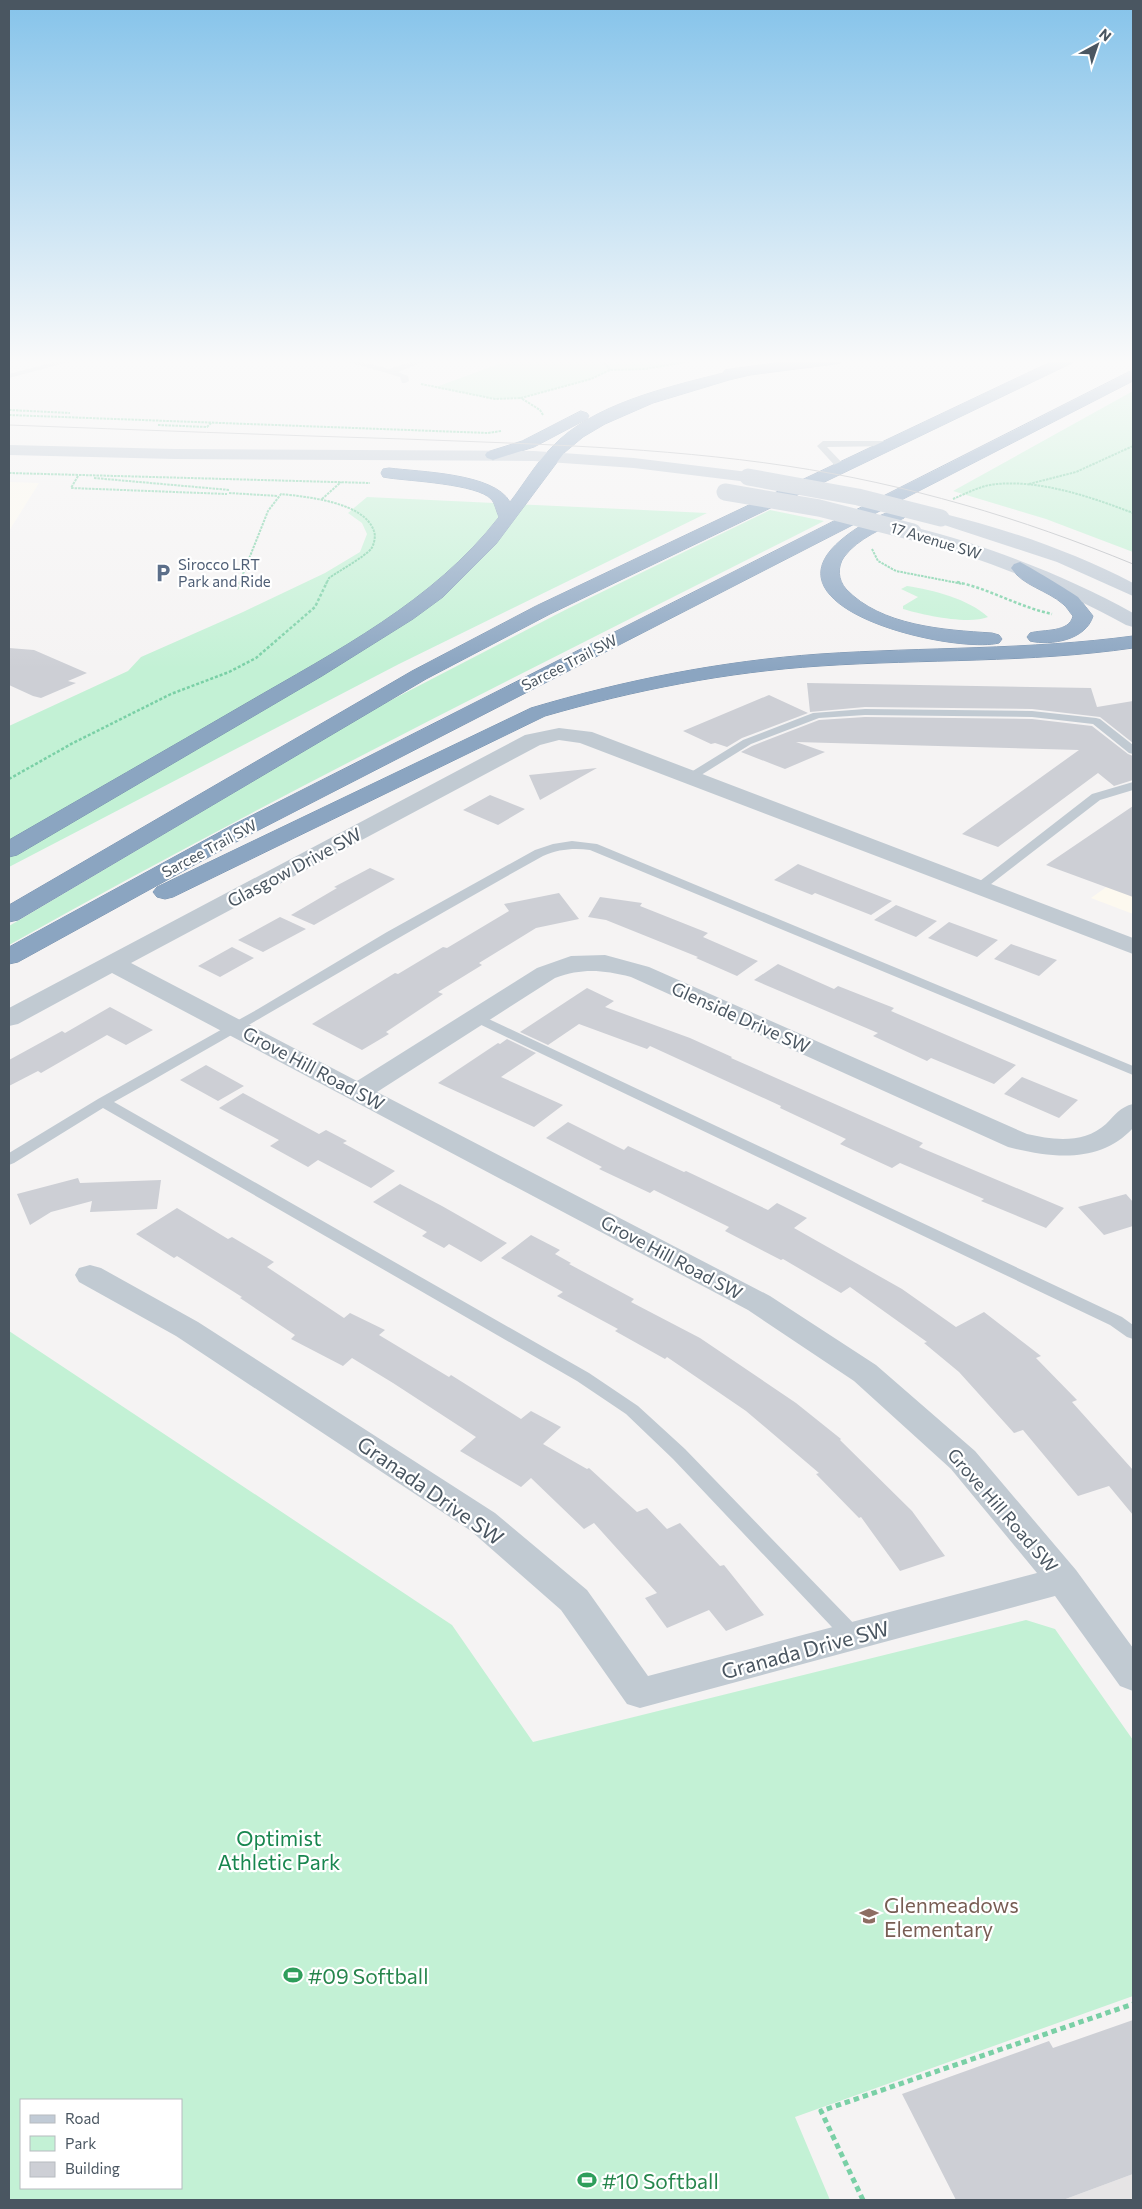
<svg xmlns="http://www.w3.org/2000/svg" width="1142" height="2209" viewBox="0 0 1142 2209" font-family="Commissioner,sans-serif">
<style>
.commercial{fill:#fdf9ef}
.education{fill:#e6e4e5}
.green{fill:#c3f1d5;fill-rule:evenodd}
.building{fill:#cdcfd5}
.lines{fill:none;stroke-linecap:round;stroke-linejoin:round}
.highway-casing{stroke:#7690ad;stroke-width:1}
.path-far2{stroke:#7ad0a6;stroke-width:2;stroke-dasharray:2.5 1;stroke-linecap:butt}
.path-far1{stroke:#7ad0a6;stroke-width:2.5;stroke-dasharray:3 2;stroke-linecap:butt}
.path{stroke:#7ad0a6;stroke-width:5;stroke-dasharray:5.5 4;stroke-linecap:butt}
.lane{fill:#c1cad2;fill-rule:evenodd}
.street{fill:#c1cad2;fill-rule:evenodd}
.secondary{fill:#c1cbd6;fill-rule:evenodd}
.highway{fill:#8ba5c1;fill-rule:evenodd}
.tram{stroke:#b5b8bd;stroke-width:1}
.secondary-bridge{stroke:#c1cbd6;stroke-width:17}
.labels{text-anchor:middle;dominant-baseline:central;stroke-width:4.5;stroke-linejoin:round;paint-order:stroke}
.far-street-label{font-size:15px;fill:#4a5661;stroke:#fff}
.far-service-label{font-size:15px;fill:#4e5e75;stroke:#fff;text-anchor:start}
.street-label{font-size:18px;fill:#4a5661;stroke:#fff}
.near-street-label{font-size:21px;fill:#4a5661;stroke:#fff}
.near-park-label{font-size:21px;fill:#17864f;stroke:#fff}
.near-education-label{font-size:21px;fill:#785e54;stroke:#fff;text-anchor:start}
.near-leisure-label{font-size:21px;fill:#27864d;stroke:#fff;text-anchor:start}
</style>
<rect width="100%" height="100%" fill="#f5f3f3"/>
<path class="commercial" d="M9,482L39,483L9,531Z
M1133,868V914L1091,898Z"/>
<path class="education" d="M1133,2174V2200H1063Z"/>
<path class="green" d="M510,360H697L645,369L610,370L591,379L521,398L495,399L436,387Z
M1133,391V552L1046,519L953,491Z
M367,497L707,513L399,664L9,867V726L128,671L141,657L243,612L325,573L360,552L367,534L362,523L348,513Z
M770,510L824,521C551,659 276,795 9,945V926L374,709L569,608Z
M907,586C933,590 969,599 988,617C969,625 923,615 903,609V606L918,597L901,589Z
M9,1331L452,1625L533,1742L1026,1620L1055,1629L1133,1740V1996L795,2117L830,2200H9ZM181,2100V2188H21V2100Z"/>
<path class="building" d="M9,648L34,650L87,673L68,681L76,683L41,698L33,696L9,685Z
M807,683L1091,688L1097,707L1133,701V743L1100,717L1032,709L865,707L810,712Z
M769,695L808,713L742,738L727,747L715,743L711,744L683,731Z
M865,717L1032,719L1092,726L1128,754L1133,756V780L1114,786L1098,773L998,847L962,834L1079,750L796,742L825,752L785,769L741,752L752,746L819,720Z
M597,768L540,800L529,775Z
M490,795L525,809L498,825L463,810Z
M1133,806V897L1046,865Z
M798,864L823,874L892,901L871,915L815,893L812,895L774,880Z
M370,868L395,879L314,925L291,915L337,888L334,887Z
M559,893L579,919L536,928L479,963L482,965L438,992L443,994L386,1032L389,1034L362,1050L312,1024L395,973L398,974L443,947L447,948L509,911L504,904Z
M600,897L642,903L640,906L708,933L703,937L758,961L737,976L696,958L698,957L606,920L588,917Z
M896,905L937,921L916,937L874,920Z
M280,917L306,929L263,952L238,940Z
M949,922L998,940L977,957L928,938Z
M1011,944L1057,960L1039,976L994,959Z
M232,947L254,958L220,977L198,966Z
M778,964L834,989L838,986L894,1008L891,1011L1016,1065L994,1084L931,1058L927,1061L873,1036L878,1033L754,980Z
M587,988L614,1001L605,1007L690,1038L732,1057L731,1058L923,1143L919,1147L1064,1208L1046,1228L981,1201L984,1199L900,1163L892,1168L840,1144L846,1139L780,1108L781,1106L650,1046L647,1049L579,1024L548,1045L520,1032Z
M110,1007L153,1030L126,1045L107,1035L41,1073L38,1071L9,1086V1060L62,1031L65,1033Z
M507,1039L536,1053L501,1077L563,1105L534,1127L438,1083L498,1043L500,1044Z
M206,1065L244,1086L218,1101L180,1080Z
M1022,1077L1078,1100L1059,1118L1004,1094Z
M243,1093L319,1134L326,1130L347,1141L343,1143L395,1171L371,1188L318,1160L308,1167L270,1146L279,1140L219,1108Z
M568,1122L624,1150L628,1146L684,1172L686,1171L768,1210L777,1203L807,1218L794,1228L902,1289L956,1327L984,1312L1041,1356L1036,1358L1077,1400L1072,1402L1133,1470V1515L1109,1486L1078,1496L1023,1430L1014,1433L959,1372L924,1343L927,1342L850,1287L841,1293L783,1259L781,1260L725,1231L729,1227L654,1190L650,1193L599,1169L602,1167L546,1138Z
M78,1178L80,1183L161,1180L157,1209L90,1212L92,1201L51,1212L30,1225L17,1194Z
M400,1184L442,1206L507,1243L481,1262L449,1244L444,1248L422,1236L427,1232L373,1202Z
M1126,1194L1133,1202V1226L1104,1235L1078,1207Z
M177,1208L228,1239L232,1237L274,1262L267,1267L344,1318L350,1313L385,1330L379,1335L449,1377L451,1375L521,1419L531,1411L561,1427L543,1444L587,1469L589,1468L637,1512L647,1508L667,1529L680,1523L720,1566L724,1565L764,1615L726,1631L709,1610L667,1628L645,1598L657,1593L594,1523L584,1529L531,1478L521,1487L460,1451L476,1437L393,1383L352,1358L343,1366L291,1339L295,1335L240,1298L242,1297L177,1256L174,1258L136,1234Z
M531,1235L560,1250L555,1254L571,1263L569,1264L634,1299L631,1302L700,1338L796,1403L841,1439L840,1440L912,1511L945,1556L900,1571L861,1517L859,1518L816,1474L819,1473L746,1411L667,1357L665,1359L615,1331L618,1329L557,1296L563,1292L501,1258Z
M1133,2020V2174L1063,2200H956L902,2094L1049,2041L1053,2048Z"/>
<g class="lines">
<g class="highway-casing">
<path id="highway" d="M798,360H842L840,363L835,364L750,375L729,380L653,403L605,424L583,437L564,453L496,544L443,597L413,619L322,676L17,855L9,857V840C87,795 166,750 245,704C336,651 433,602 499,517C496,511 495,503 491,499C477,484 410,481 389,478L383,477L381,473L383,469L389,468C420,472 494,473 510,502C524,484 536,463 552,447C592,404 668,387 723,373L725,370Z
M1055,360H1074L1072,363L550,614L426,679L18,920L9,922V905L412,671L536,606Z
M1133,370V381L247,836L18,962L9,964V947L231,826Z
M581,411L587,413L589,416L587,419L534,447L493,460L487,458L485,455L487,452L522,441Z
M898,509L904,510L907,514L904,518C884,528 858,538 844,557C837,567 838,580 846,589C881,626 944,630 992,633L999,635L1002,639L999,643C955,654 758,610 841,540C856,527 879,514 898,509Z
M1020,562C1025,564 1073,593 1078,597C1083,603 1088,610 1093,616C1086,640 1051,646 1030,641L1027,637L1030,633C1044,629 1069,633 1073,616C1070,613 1067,607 1063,604C1047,590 1023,586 1011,568L1014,564Z
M1133,636V648C1029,663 925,659 820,666C727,672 635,690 545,716L173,897L165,899L157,897L153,892L157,887L531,708C625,680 722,661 820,654C925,647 1029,650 1133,636Z"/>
</g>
<path class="path-far2" d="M602,360L610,370
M421,384L495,399L521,398
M9,410L70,413
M9,415L488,433L501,431
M543,415L540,410L521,398L591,379L610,370L645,369L697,360
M158,425L207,427L211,423
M9,473L370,483
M78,476L71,488L227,494
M94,478L230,490
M1029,484L1076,472L1133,446
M229,493L278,496
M322,499L341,482
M953,499C967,493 982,485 997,484C1042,480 1091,497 1133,513
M872,549L878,561L896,571L963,584
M239,584L268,511L281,494C308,497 364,502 374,531C376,536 374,545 371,549C364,557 339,571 329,578L326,584"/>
<path class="path-far1" d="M957,582C990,589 1019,607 1052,614
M237,589L240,582
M9,779L73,743L171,694L229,672L256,658L315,607L327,582"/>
<path class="path" d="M863,2200L821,2111L1133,2004"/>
<path class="lane" d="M62,360H76L9,378V374Z
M342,360H355L389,369L416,360H428L398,372L408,376L409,381L405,383H402L400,377Z
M888,441L891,442V446L827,447L846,467L841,470L838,469L817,446L823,441Z
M865,709L1032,711L1096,718L1100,719L1133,745V754L1129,753L1093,724L1032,717L865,715L819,718L751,744L693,780H685L683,777L743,740L813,713Z
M1133,782V790L1100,800L982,891H972L971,888L1092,794Z
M572,841L597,844L1133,1066V1075L590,850C574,848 559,849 543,856C399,936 258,1021 114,1102L589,1373L638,1406L685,1449L861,1631L864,1637L861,1643L854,1645L847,1643L673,1459L626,1414L577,1381L103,1108L14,1163L9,1165V1153L98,1099L258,1009L387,932L535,850L553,844Z
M478,1014L1122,1317L1133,1325V1339L1127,1337L1110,1325L473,1021L471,1018Z"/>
<path class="street" d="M559,728L592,732L1133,938V954L580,743L559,740L540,745L131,963L357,1081L537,968L571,956L605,955L649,967L1027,1134C1053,1140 1084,1144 1106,1124C1115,1115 1120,1107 1133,1104V1128C1100,1164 1052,1158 1008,1147L631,977C602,970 583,968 555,978L377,1092L770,1296L876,1365L975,1451L1076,1570L1133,1648V1691L1120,1686L1055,1596L640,1708L627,1704L561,1610L471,1531L176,1336L79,1282L75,1275L79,1268L90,1265L101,1268L198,1322L495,1513L587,1590L648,1676L1037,1573L951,1469L854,1381L748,1310L112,973L18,1024L9,1026V1008L525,735Z"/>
<path class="secondary" d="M9,445L175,449L534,451L634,458L748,472L754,473L756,477L754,481L748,482L634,468L534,461L175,459L9,455Z
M941,513C1007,529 1073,552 1133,583V596L1057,562L935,522L932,518L935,514Z
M913,527C986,545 1067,576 1133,613V627L1126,625C1057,586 983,560 907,536L904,532L907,528Z"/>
<use href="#highway" class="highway"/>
<path class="tram" d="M9,425C141,430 272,435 404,439C532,444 660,447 787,466C907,484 1021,518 1133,564"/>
<path class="secondary-bridge" d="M748,477L858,497L941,518
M725,492L819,508L913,532"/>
</g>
<linearGradient id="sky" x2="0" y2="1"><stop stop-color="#85c3ea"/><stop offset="0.54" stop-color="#fafafa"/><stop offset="1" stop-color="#fafafa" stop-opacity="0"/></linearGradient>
<rect width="1142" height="669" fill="url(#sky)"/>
<defs>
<g id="parking-bare" transform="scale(1.5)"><path d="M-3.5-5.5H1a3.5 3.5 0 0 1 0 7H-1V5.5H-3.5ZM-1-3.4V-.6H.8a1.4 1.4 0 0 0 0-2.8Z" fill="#5c6f8a" stroke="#fff" stroke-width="2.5" paint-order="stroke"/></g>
<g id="school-bare" transform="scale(1.5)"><path d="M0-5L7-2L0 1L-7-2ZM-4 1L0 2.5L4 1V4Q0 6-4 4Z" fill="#8d6e63" stroke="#fff" stroke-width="2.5" paint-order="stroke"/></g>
<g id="stadium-bare" transform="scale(1.5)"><path d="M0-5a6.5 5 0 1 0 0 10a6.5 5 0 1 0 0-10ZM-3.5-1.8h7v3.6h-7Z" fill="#2e9e5b" stroke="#fff" stroke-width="2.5" paint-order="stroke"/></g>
</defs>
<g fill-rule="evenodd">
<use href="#parking-bare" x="163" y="573"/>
<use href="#school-bare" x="869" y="1916"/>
<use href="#stadium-bare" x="293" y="1975"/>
<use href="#stadium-bare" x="587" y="2180"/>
</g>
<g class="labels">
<g class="far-street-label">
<text transform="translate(936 540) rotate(17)">17 Avenue SW</text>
<text transform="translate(569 662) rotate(-27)">Sarcee Trail SW</text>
<text transform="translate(209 848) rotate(-28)">Sarcee Trail SW</text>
</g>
<g class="far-service-label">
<text x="178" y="564">Sirocco LRT<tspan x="178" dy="17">Park and Ride</tspan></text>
</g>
<g class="street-label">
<text transform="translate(294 867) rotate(-28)">Glasgow Drive SW</text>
<text transform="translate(741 1017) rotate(24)">Glenside Drive SW</text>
<text transform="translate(314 1068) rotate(28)">Grove Hill Road SW</text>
<text transform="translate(672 1257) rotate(28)">Grove Hill Road SW</text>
<text transform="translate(1003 1510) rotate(49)">Grove Hill Road SW</text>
</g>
<g class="near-street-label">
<text transform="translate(431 1490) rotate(35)">Granada Drive SW</text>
<text transform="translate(805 1649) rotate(-15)">Granada Drive SW</text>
</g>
<g class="near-park-label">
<text x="279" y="1837">Optimist<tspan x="279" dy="24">Athletic Park</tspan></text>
</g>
<g class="near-education-label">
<text x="884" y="1904">Glenmeadows<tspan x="884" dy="24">Elementary</tspan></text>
</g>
<g class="near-leisure-label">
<text x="308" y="1975">#09 Softball</text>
<text x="602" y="2180">#10 Softball</text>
</g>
</g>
<rect width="1142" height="2209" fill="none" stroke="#4a5661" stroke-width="20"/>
<rect x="20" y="2099" width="162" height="90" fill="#ffffff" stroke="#b7bbc0"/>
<rect x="30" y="2115" width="25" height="8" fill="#c1cbd6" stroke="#b7bbc0"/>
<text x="65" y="2124" font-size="15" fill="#4a5661">Road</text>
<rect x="30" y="2136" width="25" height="15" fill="#c3f1d5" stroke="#b7bbc0"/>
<text x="65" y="2149" font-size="15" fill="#4a5661">Park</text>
<rect x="30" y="2162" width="25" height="15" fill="#cdcfd5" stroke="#b7bbc0"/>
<text x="65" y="2174" font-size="15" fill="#4a5661">Building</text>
<g transform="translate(1097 45) rotate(40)" stroke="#ffffff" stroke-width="4" paint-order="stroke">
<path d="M0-4L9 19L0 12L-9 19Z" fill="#4a5661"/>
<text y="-8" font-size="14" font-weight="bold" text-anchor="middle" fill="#4a5661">N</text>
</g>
</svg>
